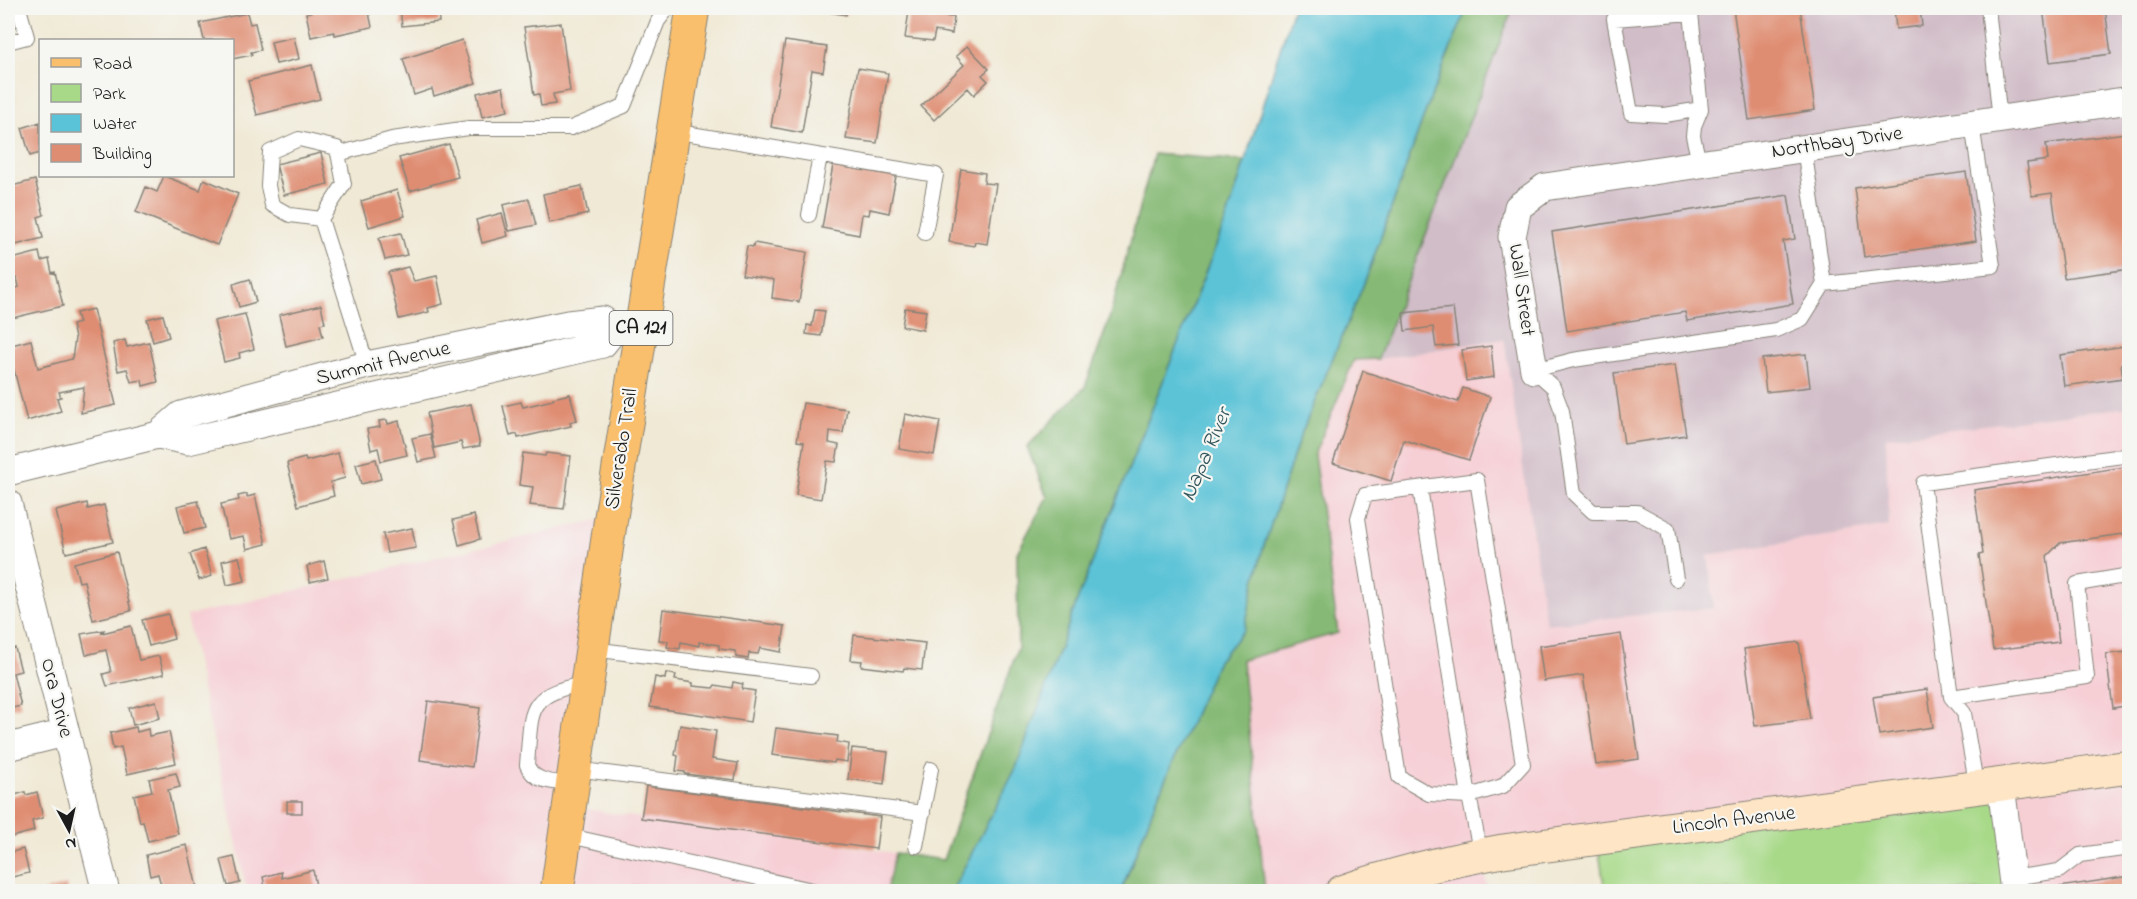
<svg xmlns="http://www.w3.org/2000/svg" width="2137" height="899" viewBox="0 0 2137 899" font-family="'Indie Flower',sans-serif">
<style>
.built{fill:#f6cfd5}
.industrial{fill:#d1bdc8}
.green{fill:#a7d988;stroke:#627a52;stroke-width:1.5}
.forest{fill:#85b974;stroke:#506a48;stroke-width:1.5}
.water{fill:#5bc3d7;stroke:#3c707a;stroke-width:1.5}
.building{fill:#df8d72}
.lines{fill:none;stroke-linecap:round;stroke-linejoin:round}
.lane-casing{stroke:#868278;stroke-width:16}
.street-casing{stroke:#868278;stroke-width:29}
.secondary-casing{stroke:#868278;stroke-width:35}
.primary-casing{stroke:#868278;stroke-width:35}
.lane{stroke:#fff;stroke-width:14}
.street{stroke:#fff;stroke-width:27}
.secondary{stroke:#fde5c5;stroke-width:33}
.primary{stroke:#f9bf6d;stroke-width:33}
.labels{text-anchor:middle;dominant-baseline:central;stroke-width:4.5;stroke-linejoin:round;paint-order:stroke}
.shield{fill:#f6f6f2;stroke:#5d5d5c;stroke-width:1.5}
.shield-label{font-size:20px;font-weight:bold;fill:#1c1c1c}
.street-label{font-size:21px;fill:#1c1c1c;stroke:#f6f6f2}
.water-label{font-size:22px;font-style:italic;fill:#32565d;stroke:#f6f6f2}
</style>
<rect width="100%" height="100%" fill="#f6f6f2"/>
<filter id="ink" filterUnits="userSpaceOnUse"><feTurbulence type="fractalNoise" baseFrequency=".0167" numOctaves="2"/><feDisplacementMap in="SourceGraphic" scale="12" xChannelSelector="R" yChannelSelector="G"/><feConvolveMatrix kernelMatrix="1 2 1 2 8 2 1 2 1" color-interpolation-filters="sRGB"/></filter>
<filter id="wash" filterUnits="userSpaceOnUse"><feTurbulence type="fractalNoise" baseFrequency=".008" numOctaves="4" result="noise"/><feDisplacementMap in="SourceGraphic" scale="24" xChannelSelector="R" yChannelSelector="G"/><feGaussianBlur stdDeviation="1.35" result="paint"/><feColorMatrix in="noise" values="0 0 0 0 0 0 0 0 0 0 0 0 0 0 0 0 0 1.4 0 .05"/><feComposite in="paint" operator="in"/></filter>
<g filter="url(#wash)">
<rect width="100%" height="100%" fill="#f0e9d5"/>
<path class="built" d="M1504,339L1547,623L1714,608L1708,555L1889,526L1885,437L2129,407V891H2014L2001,786L1481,856L1488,891H1265L1242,660L1338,633L1314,455L1354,360L1378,359Z
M611,517L569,806L641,818L895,853L886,891H247L186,616Z"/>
<path class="industrial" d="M1513,8H2129V407L1886,437L1889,526L1708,555L1714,608L1546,624L1504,339L1378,359Z"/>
<path class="green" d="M2001,785L2014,891H1605L1597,838Z"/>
<path class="forest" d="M1467,8H1513L1378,359L1354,360L1314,455L1338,633L1242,660L1265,891L1121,892L1157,798L1218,661L1244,630L1261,555L1299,439L1367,276L1429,102Z
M1154,154L1245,161L1228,215L1076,604L1016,768L952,891L886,892L895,853L943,860L1018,648L1017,553L1047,497L1027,447L1085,387L1108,323Z"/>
<path class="water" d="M1293,8H1467L1429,102L1367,276L1299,439L1261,555L1244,630L1218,661L1157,798L1121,891H952L1016,768L1076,604L1228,215Z"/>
<g id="blocks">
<path class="building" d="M326,8H368L372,27L335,35L334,32L311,37L306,13Z
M400,8H438L439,22L402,26Z
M803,8H853V11L847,10L846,15Z
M903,8H942L941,16L954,17L952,34L935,31L933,41L905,38L909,11L903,10Z
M1733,8H1800L1815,110L1749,120Z
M1894,8H1920L1922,26L1896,29Z
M2043,8H2105L2111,54L2050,62Z
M247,13L250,24L255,23L261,50L251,52L252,55L232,59V40H204L200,23Z
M561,23L570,91L553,94L555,104L541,106L539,94L534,95L524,27Z
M294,37L299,59L276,64L271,42Z
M462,40L476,83L434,96L432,89L414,95L403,59Z
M785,41L827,47L823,72L812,70L802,133L771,127Z
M967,46L989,69L982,75L988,81L974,95L968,88L934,120L921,106L964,65L956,56Z
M312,65L320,99L257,115L248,81Z
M858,68L888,73L877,143L846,139Z
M503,87L508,111L482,117L477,93Z
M40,122V153L30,156L22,128Z
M2125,133L2130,163V269L2064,278L2052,193L2032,196L2027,163L2048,160L2046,144Z
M449,144L458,177L410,191L399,158Z
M321,153L328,184L284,195L276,164Z
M833,165L896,176L889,213L870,209L869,215L862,214L859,235L822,228Z
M961,169L985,173L984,183L996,184L987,244L975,242L974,246L949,242Z
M1966,172L1976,241L1864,257L1855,188Z
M164,176L200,190L204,179L238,194L217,245L136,212L146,187L157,192Z
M35,180L44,215L38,217L43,238L8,247V187Z
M582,186L588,214L549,223L543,194Z
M397,190L405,216L369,227L361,201Z
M1788,195L1795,239L1783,241L1793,304L1687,321L1685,312L1567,331L1552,232Z
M529,199L536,225L509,231L503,205Z
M502,213L508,236L482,243L476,220Z
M401,233L407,255L385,260L379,238Z
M754,243L807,252L799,302L772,298L774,280L742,275L747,246L753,247Z
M39,252L41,261L49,259L52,273L55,272L63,306L8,319V296L15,295L14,289L19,287L17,278L8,280V260Z
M408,267L414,281L437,276L443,304L428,308L429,312L399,319L388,272Z
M250,279L256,302L239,307L233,284Z
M321,305L325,323L320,324L323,337L286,346L279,315Z
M905,308L926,311L923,330L902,326Z
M1453,308L1458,345L1436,347L1433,327L1405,331L1403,313Z
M93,309L116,405L81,413L84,387L59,392L61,397L57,398L61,411L27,421L8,346L31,340L38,368L72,359L75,338L72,325L79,323L76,313Z
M815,310L825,311L821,336L806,334L807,325L812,326Z
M245,314L254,349L239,353L240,358L224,362L214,321Z
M163,315L169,337L153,342L147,319Z
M125,340L127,347L149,342L158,382L143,386L142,380L131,382L127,369L118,371L113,343Z
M1491,346L1494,377L1466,381L1462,350Z
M2126,346L2128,363L2121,364L2123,378L2064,386L2060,355Z
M1806,354L1810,387L1766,392L1762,359Z
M1675,365L1686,435L1624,444L1614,373Z
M1363,371L1458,402L1463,388L1490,397L1469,460L1404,440L1391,481L1333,463Z
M570,394L577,420L570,422L571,426L518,438L517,434L510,436L503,406L521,402L523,407L553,400V398Z
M803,403L847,409L843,433L830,431L829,443L839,445L836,462L827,461L821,499L796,495L804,442L797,441Z
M471,404L480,446L463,449L461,442L434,448L427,413Z
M905,414L940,421L934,455L899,449Z
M387,420L388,424L399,421L407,455L381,461L378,448L371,450L367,429L380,427L379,421Z
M430,434L436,458L418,462L412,438Z
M338,453L345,478L331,482L334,496L298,506L287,463L305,458L306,461Z
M523,453L545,456L546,453L571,456L564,509L530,505L533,487L519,485Z
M376,459L381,479L361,484L356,464Z
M2130,466V533L2060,543L2047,556L2059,642L1993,650L1979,555L1983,554L1974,490Z
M247,494V497L255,495L266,544L247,549L244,536L229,539L221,504L239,500L238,496Z
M198,501L205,528L184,533L177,506Z
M87,503L88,509L104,505L113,542L66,553L56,511Z
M474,515L480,539L459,545L453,520Z
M412,528L416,548L387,553L383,534Z
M204,549L212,576L199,580L190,554Z
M117,552L131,611L93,620L84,581L79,582L74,563Z
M239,557L245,581L227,585L222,561Z
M324,561L328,578L310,582L307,566Z
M663,609L785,626L781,652L760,648L758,654L749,653L748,659L736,657L735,651L719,649V645L699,642V646L681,642L680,649L667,647L668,641L659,640Z
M168,614L174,639L149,646L142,620Z
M131,626L139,660L159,656L164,674L107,686L103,674L111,672L106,650L86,655L81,634L104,630L102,633Z
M1621,634L1639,759L1596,765L1583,675L1544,681L1539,646Z
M854,635L925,643L922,670L904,668L903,671L861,666L862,661L851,660Z
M1799,642L1810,719L1755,726L1744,649Z
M15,648L21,671L13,673L21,706L8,709V650Z
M2130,649V705L2113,708L2106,654L2128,652Z
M666,673L676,675L675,680L693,683V686L713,688L715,685L732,688L733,682L743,684L742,689L755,691L750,722L650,707L655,677L665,679Z
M1927,689L1933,727L1879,735L1873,697Z
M156,701L160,718L133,725L129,708Z
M428,701L480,708L472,767L420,760Z
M680,725L716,731L712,759L738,763L735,780L685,774V772L676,771L678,756L675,755Z
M136,727L137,732L148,729L149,736L169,732L176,763L127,774L121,747L113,749L110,733Z
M776,728L838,736L837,742L849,744L847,762L835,760L834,763L772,755Z
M852,748L888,752L884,784L848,779Z
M176,773L180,787L168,790L178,834L148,841L143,821L140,822L134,795L152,791L149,779Z
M646,786L880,817L876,849L641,818Z
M25,792L26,795L37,792L43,818L32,821L34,831L8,838V797Z
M287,801H302V813H287Z
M187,845L198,892H163L158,874L150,876L146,855Z
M23,849L29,873L8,878V853Z
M234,857L240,883L228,886L221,860Z
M313,870L317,892H266L263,877L281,872L282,878Z
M2130,876V892H2060L2059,887Z
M66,885L68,892H44V891Z
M633,885L660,889L662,892H632Z"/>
</g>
</g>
<g filter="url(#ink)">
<use href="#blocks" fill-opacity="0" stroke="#868278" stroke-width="1.5"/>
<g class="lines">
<g class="lane-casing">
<path id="lane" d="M1988,8L2000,120
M8,42L27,37L19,8
M673,131L936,175L925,233
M1804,148L1824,284L1993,266L1972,124
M338,154L392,139L469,128H571L624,106L658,21L668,8
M1699,162L1693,136L1694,126L1701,109L1691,13L1614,19L1631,113L1665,115L1701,109
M809,215L820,156
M321,219L344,184L337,148L299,139L270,152L268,186L272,205L290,215L321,219L367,365
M1534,370L1573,360L1776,330L1802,319L1824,284
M1534,370L1553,387L1562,411L1574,494L1593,512H1637L1668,529L1676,579
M1420,488L1469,796L1429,794L1399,777L1358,518L1365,495L1477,480L1523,764L1503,786L1469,796L1481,855
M592,649L811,676
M1951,697L2087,677L2077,584L2130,575
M575,769L923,813
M572,784C555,782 534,783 527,765C532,708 525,695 587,683
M1977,789L1964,713L1951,697L1923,483L2130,455
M565,835L821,892
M916,846L931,769
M2012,878L2059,871L2080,855L2130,848"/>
</g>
<g class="street-casing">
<path id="street" d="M1534,370L1512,237L1518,207L1545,187L2130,100
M158,435L181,415L367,365L568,324L603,320L614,330
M8,472L158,435L188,441L603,344L614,330L626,329L640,332
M8,503L106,892
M8,747L65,733
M2001,785L2014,892"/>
</g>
<g class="secondary-casing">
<path id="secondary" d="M1342,892C1395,873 1448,861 1503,851L2130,767"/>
</g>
<g class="primary-casing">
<path id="primary" d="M557,892L611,517L693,8"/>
</g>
<use href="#lane" class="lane"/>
<use href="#street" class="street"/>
<use href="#secondary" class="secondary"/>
<use href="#primary" class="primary"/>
</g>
</g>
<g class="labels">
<rect class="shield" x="609.5" y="311" width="63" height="34" rx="4.5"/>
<g class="shield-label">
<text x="641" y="328">CA 121</text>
</g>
<g class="street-label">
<text transform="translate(1837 143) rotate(-8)">Northbay Drive</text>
<text transform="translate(1521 290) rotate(82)">Wall Street</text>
<text transform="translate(383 364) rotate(-13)">Summit Avenue</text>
<text transform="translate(622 449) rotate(-81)">Silverado Trail</text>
<text transform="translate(56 698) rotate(76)">Ora Drive</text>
<text transform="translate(1734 821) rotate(-7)">Lincoln Avenue</text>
</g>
<g class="water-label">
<text transform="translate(1207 455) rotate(-67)">Napa River</text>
</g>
</g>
<rect width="2137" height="899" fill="none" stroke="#f6f6f2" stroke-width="30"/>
<rect x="39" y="39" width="195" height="138" fill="#f6f6f2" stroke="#9f9f9c" stroke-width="1.5"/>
<rect x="51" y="58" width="30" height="9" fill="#f9bf6d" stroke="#9f9f9c" stroke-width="1.5"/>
<text x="93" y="69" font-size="18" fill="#1c1c1c">Road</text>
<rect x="51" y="84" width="30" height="18" fill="#a7d988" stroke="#9f9f9c" stroke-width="1.5"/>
<text x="93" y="99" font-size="18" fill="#1c1c1c">Park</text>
<rect x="51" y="114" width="30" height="18" fill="#5bc3d7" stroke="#9f9f9c" stroke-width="1.5"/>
<text x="93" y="129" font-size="18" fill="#1c1c1c">Water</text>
<rect x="51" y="144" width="30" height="18" fill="#df8d72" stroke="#9f9f9c" stroke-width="1.5"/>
<text x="93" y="159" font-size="18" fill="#1c1c1c">Building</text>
<g transform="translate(69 830) rotate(172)" stroke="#f6f6f2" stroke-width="4.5" paint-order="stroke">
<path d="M0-4.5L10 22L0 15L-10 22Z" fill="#1c1c1c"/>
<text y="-9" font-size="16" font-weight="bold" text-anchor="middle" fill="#1c1c1c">N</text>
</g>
</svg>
